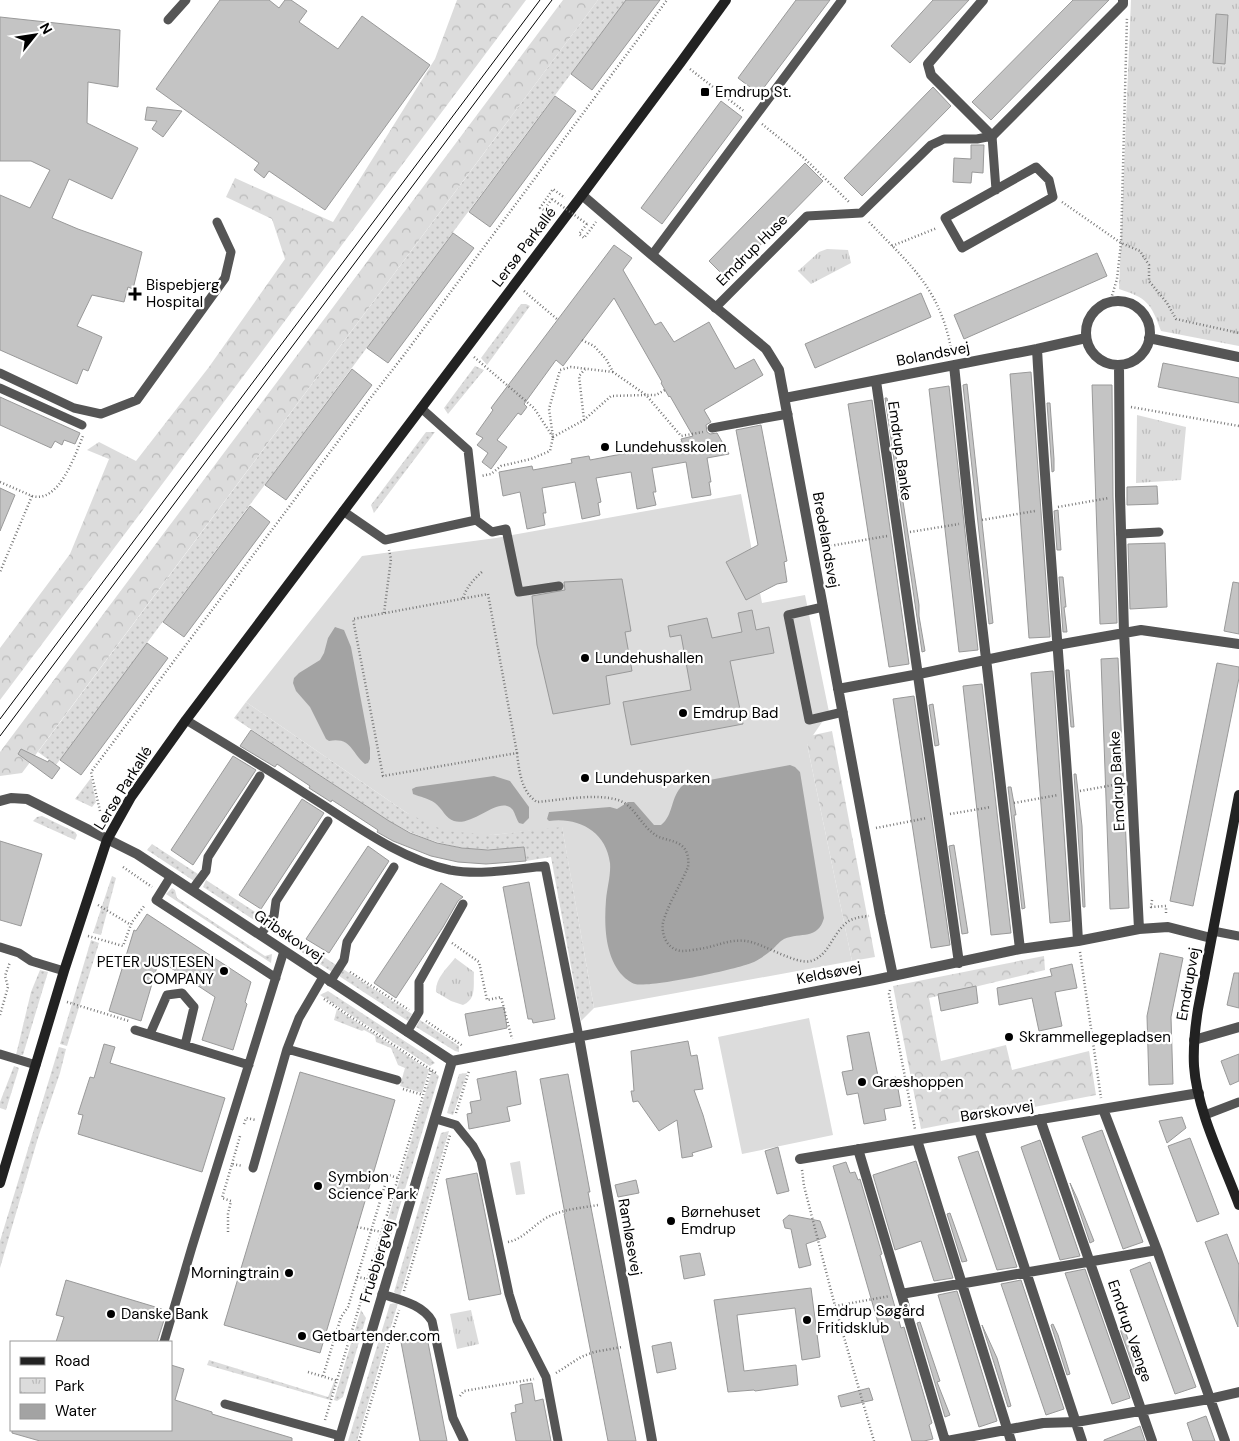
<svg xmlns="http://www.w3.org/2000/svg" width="1239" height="1441" viewBox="0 0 1239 1441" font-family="'DM Sans',sans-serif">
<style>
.grass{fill:url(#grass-dots)}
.forest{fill:url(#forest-crowns)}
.park{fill:url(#park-tufts)}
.pitch{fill:#dcdcdc}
.water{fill:#a3a3a3}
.building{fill:#c4c4c4;stroke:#999}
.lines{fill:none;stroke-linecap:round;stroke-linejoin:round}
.path{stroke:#777;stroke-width:2.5;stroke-dasharray:1 2.5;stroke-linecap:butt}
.lane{stroke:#555;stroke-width:9}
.street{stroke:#555;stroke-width:10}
.secondary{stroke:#222;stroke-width:10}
.tram{stroke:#000;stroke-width:1}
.path-bridge{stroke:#777;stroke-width:2.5;stroke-dasharray:1 2.5;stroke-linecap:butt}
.poi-dot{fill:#000;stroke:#fff;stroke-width:2}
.labels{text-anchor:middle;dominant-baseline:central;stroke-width:4.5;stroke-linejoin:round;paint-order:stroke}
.poi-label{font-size:15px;fill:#000;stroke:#fff;text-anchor:start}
.street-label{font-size:15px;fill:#000;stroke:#fff}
</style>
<defs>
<pattern id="grass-dots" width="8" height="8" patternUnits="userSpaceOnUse" patternTransform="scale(1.25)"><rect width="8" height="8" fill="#dcdcdc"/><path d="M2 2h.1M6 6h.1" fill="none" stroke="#bbb" stroke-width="1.8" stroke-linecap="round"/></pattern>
<pattern id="forest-crowns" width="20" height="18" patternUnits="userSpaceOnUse" patternTransform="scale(1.25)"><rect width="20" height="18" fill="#dcdcdc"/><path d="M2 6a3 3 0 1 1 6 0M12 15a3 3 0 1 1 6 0" fill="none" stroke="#bbb"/></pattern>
<pattern id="park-tufts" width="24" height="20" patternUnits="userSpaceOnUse" patternTransform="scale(1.25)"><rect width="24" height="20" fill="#dcdcdc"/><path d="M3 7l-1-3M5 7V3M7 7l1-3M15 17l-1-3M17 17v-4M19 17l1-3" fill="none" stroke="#bbb"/></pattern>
</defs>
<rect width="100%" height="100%" fill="#fff"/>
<path class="grass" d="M598,0H626L56,765L38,752Z
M521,304H526L530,306L487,365L481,358Z
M475,366L484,370L448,414L444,408Z
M426,432H435L374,513L371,505Z
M246,702L407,813L493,835L562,826L594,1008L581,1021L551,857L526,861L524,847C473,854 432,846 389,821L234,718Z
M91,778L96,802L92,807L75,799Z
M42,816L75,832L77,835L75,840L33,821L37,817Z
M152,844L198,874L194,881L147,850Z
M112,876L116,878L101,935L93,933Z
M206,880L266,919L262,925L203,887Z
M172,888L175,890L177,898L265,956L272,954L271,963L166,894Z
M274,924L336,965L332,972L270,931Z
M91,940L99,943L67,1046L60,1044Z
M343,969L412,1014L408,1021L339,976Z
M40,970L48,972L23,1055H16L31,992Z
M328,991L429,1057L435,1063L430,1066L320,995Z
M337,1009L429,1070L422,1093L400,1086L405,1068L398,1065L391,1048L376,1042L375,1036L364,1030L362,1031L334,1020Z
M420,1020L459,1046V1052L455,1051L416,1027Z
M59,1047L66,1049L60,1073L38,1138L0,1268V1241Z
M14,1066L19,1068L6,1110L0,1108V1102Z
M432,1071L439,1076L385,1256L376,1260L380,1245H383L385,1240L382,1239Z
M467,1073L453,1115L447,1113L459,1074Z
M449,1131L400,1296L394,1292L441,1133Z
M398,1303L357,1441H348L390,1304Z
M361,1310L366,1318L343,1397L337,1401L334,1400Z
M209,1360L328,1397L334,1382H336L330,1400L207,1365Z"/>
<path class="forest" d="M457,0H526L0,700V648L70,554L109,459L87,450L99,442L136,461L209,367L285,259L272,219L226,197L235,178L333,222L435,59Z
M563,0H598L22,773L0,776V752Z
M832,731L875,957L852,961L807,744L800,738Z
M1044,956L1045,970L929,998L941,1061L1006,1045L1012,1070L1089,1051L1096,1095L921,1129L893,986Z"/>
<path class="park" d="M1131,0H1239V346L1161,331C1151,303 1147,298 1119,289Z
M827,249L848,250L851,263L811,284L798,271L819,252Z
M1137,415L1186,427L1181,480L1136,483Z
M455,958L474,972C473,985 477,999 463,1005L451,1001L436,992C435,979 447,968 455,958Z
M471,1310L479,1344L457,1349L450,1314Z"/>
<path class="pitch" d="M741,494L762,603L805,595L829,712L807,744L852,961L594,1008L562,827L493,835L445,831L407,813L246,702L362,556L496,538Z
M809,1018L833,1135L742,1154L718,1037Z
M520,1161L525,1194L516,1195L510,1163Z"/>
<path class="water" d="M335,627L344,630L351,647L370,748V759L368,763L365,764C351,753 352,737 329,741L326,739L310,707L296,691L293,683L294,678L299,673L320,660L324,653L328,638Z
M790,765L795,767L800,772L824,918C818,940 801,932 784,939C780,941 776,946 773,949C767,954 760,959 754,962C739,969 650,988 635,984C631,983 626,979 623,976C605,957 604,926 606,900C607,888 611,875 610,863C606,831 578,817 549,821L547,819L549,812L610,807L617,809L628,802H634L654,825H661C674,815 670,797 683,785Z
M494,776L510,781L529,807V818L523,824L519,823C516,819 515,812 512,809C499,795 473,827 454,821C446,819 442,808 435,803C428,798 420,797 413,794L412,789L416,787Z"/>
<path class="building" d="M220,0H269L279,8L285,0H291L307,11L299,22L338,49L362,16L430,65L325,210L269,171L264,178L254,170L259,163L156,89Z
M626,0H660L592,90L571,74Z
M796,0H830L759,94L738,78Z
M933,0H969L910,63L891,46Z
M1073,0H1109L991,120L972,102Z
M1216,14L1228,15L1225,64L1213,63Z
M0,17L120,30L118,87L88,82L87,123L138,148L112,199L69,179L52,218L78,229L142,252L133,289L128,287L124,302L92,295L77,326L102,337L88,371L83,369L77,384L0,350V195L30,208L50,170L31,161H0Z
M933,87L951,106L862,196L844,178Z
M555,96L576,111L490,227L469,212Z
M721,101L742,117L662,224L641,208Z
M147,107L182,111L163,137L152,129L157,121L145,120Z
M971,145H984L983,173L972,172L971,183L953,182L954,158L971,159Z
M805,163L823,181L727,279L709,261Z
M453,233L474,248L388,363L367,348Z
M614,245L632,258L623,270L655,325L661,322L674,342L709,322L735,369L754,359L763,375L704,410L711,422L706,425L707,432L710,434L717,433L729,454L707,458L711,482H709L711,495L692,498L686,462L652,468L656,492H653L656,505L637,509L631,472L596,478L601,502L598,503L600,515L582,519L575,482L542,488L546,513H543L545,525L527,529L520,492L503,496L499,472L532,466L533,470L572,463L571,459L589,456L590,460L627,453L626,449L645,445V449L682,442L681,439L693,436L670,396L669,397L661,383L662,382L614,298L563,366L556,360L524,404L527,407L521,415L518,413L497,440L507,447L491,469L482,462L488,453L477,445L483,438L476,434L493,410L491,408Z
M1097,253L1107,276L964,339L954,315Z
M921,293L931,317L815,368L805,344Z
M1163,363L1239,378V403L1158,387Z
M352,369L372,385L286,500L265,485Z
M1031,372L1050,637L1029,638L1010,374Z
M967,384L993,623L989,624L963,385Z
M1092,385H1112L1113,496L1117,623L1100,624Z
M949,386L978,650L959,652L929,389Z
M0,397L80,433L75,444L64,440L62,445L55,441L51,448L0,425Z
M885,398H887L919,605V616L925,651L922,652Z
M872,400L909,664L889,667L848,404Z
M1047,403H1050L1054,459V471L1052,472Z
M761,425L787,561L784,562L787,582L777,584L746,600L726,562L758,545L736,430Z
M1157,486L1158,504L1127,505V487Z
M0,488L15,495L0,531Z
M250,506L270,522L184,637L163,622Z
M1058,510L1061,550H1057L1054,511Z
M1165,543L1167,607L1130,609L1128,544Z
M1059,577H1063L1066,607H1064L1067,632H1063Z
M622,579L631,631L625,632L632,671L606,676L610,704L553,714L537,645L532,596L565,590L564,582Z
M1233,582L1239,583V634L1224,631Z
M752,610L756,630L769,627L774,653L730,661L743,724L631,745L623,702L691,690L681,635L670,637L668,626L707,618L712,638L742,632L738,613Z
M147,643L168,658L81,775L60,760Z
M1118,658L1129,908L1110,909L1101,659Z
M1217,663L1239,667V678L1193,906L1170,901Z
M1066,670H1069L1074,727H1071Z
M1053,671L1070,921L1050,923L1031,673Z
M982,684L1011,933L991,935L963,686Z
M914,696L950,945L931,948L893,699Z
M933,704L939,745L935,746L929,705Z
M251,730L389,821L410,833L437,843L462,848L488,850L524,847L526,861L486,864L458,862L431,856L393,841L377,832L378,830L332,800L331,802L309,788L310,786L277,764L275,767L240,746Z
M21,749L48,762L49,760L60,768L52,779L18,754Z
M233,756L256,770L193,865L171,850Z
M1074,774H1076L1082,826L1085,907H1083Z
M1008,787H1011L1016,815H1014L1025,908L1022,909Z
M302,799L324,813L261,909L239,895Z
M0,841L42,854L21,926L0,920Z
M954,845L968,933L962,934L949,846Z
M368,846L389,861L329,953L306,939Z
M529,882L555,1019L533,1023L532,1019H528L503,887Z
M441,883L463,897L458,901L443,927L396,998L374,983Z
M147,914L251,982L245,1002L247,1004L233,1050L202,1040L215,997L159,960L141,1021L109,1011L134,930L136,931Z
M1160,953L1183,958L1171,1017L1173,1084L1149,1085L1147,1016Z
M1072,964L1077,988L1055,992L1062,1026L1039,1031L1032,998L999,1005L997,988L1052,976L1050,969Z
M1234,973H1239V1008L1227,1005Z
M976,986L978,1003L941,1011L938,994Z
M504,1007L507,1028L469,1036L465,1014Z
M869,1032L879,1081L896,1077L901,1106L884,1109L886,1120L864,1124L858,1093L847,1095L842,1072L853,1070L847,1036Z
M688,1041L691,1056L697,1055L703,1089L694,1090L703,1115L712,1147L692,1153L693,1156L682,1158L677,1120L659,1131L638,1101L633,1102L631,1091H634L631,1051Z
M104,1044L115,1047L110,1063L225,1098L202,1172L78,1134L83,1115L78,1114L90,1077L94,1078Z
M1239,1054V1081L1230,1085L1221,1061Z
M516,1071L521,1104L507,1107L510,1121L469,1129L467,1114L472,1113L470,1102L481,1100L477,1079Z
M300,1072L395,1100L320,1353L224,1325Z
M568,1074L590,1192H588L636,1441H608L564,1214H565L540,1079Z
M1182,1117L1186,1128L1167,1143L1159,1121Z
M1102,1130L1143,1242L1123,1249L1082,1137Z
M1190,1138L1219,1214L1197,1222L1168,1146Z
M1040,1140L1079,1253L1080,1256L1060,1260L1021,1147Z
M778,1147L789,1191L777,1194L765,1151Z
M978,1151L1016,1264L1017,1267L997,1270L958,1157Z
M916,1161L953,1278L934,1281L921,1241L895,1250L873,1175Z
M846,1162L850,1173L855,1172L858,1180L860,1179L882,1254L880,1255L901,1328L904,1327L932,1423L929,1425L933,1439L924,1441H912L833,1166Z
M477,1173L501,1294L469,1300L446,1179Z
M636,1180L639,1193L618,1197L615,1185Z
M1070,1183L1077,1198L1094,1241L1090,1243Z
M950,1213L967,1261L962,1262L947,1214Z
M789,1215L820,1221L826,1237L806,1244L811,1265L799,1268L791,1229L785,1228L783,1220Z
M1227,1234L1239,1265L1238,1327L1205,1242Z
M700,1253L705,1275L684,1279L680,1256Z
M1150,1262L1196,1387L1175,1394L1130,1270Z
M1085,1269L1130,1398L1112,1404L1065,1273Z
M66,1280L162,1309L161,1312L166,1314L157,1342H56L64,1317L56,1315Z
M1021,1280L1064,1409L1046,1415L1001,1284Z
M811,1288L820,1357L802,1360L795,1308L737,1315L744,1371L796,1365L798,1385L755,1391L754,1390L728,1392L714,1300Z
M957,1291L997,1421L979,1427L938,1295Z
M920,1322L940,1381L937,1382L950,1415L945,1417L917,1323Z
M1053,1324L1058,1335L1070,1374L1067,1375L1051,1325Z
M982,1325L997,1358L1011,1406L1008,1407Z
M1123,1325L1136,1362L1140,1374L1136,1375L1119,1326Z
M426,1332L447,1441H420L400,1337Z
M671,1342L676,1369L657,1373L652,1346Z
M171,1365L184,1369L175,1400L212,1412V1414L292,1438V1441H40L12,1433V1430H171Z
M532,1383L535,1401L543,1399L551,1441H516L511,1413L516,1412L515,1405L523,1403L520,1385Z
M869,1388L873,1400L841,1407L838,1396Z
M1206,1416L1215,1441H1193L1187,1423Z
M1140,1426L1145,1441H1104V1440Z"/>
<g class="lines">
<path class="path" d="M690,69L745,112
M762,124L804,158L849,202
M552,199L544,210L540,208L553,189L565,198
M1062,202L1121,243L1140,251L1149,265V281L1167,303L1176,319L1239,333
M869,222C912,267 940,288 952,353
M587,224L579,234L584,238L596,222
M892,246L937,228
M524,291L558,320
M1110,302L1117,279L1121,243L1127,17
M582,340L594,346L606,359L613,372L646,395H656L665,390
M474,357L534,408L553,437L550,451L531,459L501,466L491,474L481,476
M613,372L571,367L560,370L549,409L553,437L584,420L611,396L646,395L681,436L703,432
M1131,407L1239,426
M584,420L579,376L586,368
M0,482L32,496L0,572
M32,496C59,504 75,455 83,436
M1058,507L1109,498
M982,520L1035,511
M910,532L959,524
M824,547L887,536
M488,594L517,753L383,776L353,619Z
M463,598C467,586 474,579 483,571
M384,613L391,559L389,550
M517,753C519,770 521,792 537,802C561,800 595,793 618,800C634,805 640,824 654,834C661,840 674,839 682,846C688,851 689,860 688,867C681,884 667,906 663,923C661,936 668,950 682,951C689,951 698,949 705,948C719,945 731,939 746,941C763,943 795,965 811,961C828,956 832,936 844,925C850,918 860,917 869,916
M1080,791L1119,784
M1014,803L1058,795
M100,811L91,772L369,400L404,355L667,0
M950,814L991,807
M876,828L927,818
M123,867L152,887
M1152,900L1151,907L1166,906V915
M98,905L131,925
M88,936L123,946L132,922L145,905
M452,943L479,962L487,1000L501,997L512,1039
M1080,952L1101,1098
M350,972L409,1010
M890,990L889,994L915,1129
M324,999L436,1073
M67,1002L129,1021
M0,1015L8,987L5,976L10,962
M426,1021L463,1046
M403,1089L423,1095
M456,1113L469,1071
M244,1124L246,1118L256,1120
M232,1164L240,1136
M802,1170L804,1186L835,1306L874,1441
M357,1227L382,1232
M228,1232V1214L231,1201L222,1198L232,1164L243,1166
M508,1242C524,1239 534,1224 548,1217C563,1209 582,1208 598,1205
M357,1277L368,1279
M404,1291L450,1135
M835,1306L890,1296
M308,1372L338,1381
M556,1373L581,1357L594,1352L622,1347
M323,1376L341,1317L348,1307L388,1175L398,1178
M460,1396L464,1391L534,1379
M325,1420L431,1069
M359,1441L399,1310"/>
<path class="lane" d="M168,20L186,0
M1036,167L1049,180L1053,197L962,248L945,218Z
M652,255L842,0
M715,308L807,216L861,213L931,145L944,139H977L992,136L996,190
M0,373L74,408L101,414L137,400L225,278L231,252L217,222
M0,388L82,425
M421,408L468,450L476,520
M712,428L788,414
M343,511L385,540L476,520L492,532L506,529L519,592L559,586
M1121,534L1159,532
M823,607L788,615L809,720L843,712
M186,720C227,745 269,770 309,796C354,824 398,858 450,870C481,876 514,869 545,866L579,1037
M171,876L156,900L276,978
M192,890L206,871L208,857L260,776
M1213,931L1239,936
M260,935L274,916L276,901L328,821
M0,947L19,953L31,961L64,971
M330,982L344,960L347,942L394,867
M135,1030L249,1065
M407,1032L419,1012V982L463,904
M150,1034L167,995L182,993L194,1007L185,1045
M287,1049L397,1080
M0,1054L36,1065
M1205,1115L1239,1102
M436,1119L456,1125L473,1146L481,1161L509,1294L517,1320L546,1377L558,1441
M253,1168L287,1049L299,1018L323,977
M382,1294C400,1300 422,1304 432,1321L453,1418L464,1441
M164,1342L192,1247L284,951
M225,1404L340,1436"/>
<path class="street" d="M983,0L928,64L931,75L992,136L1123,4V0
M582,195L652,255L766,349L779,370L880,914L893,976
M1086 333a32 32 0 1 1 64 0a32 32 0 1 1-64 0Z
M1149,338L1239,357
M1037,349C1048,547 1067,744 1078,941
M954,365L970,522L1020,949
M1119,365L1120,496L1124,632L1139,929
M876,381L959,963
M785,398L1037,349L1086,338
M838,689L919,674L1057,645L1141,630L1239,644
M0,801L11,798L27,799L137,854L452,1061
M579,1037L652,1441
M1194,1040L1239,1027
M452,1061L874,980L1020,949L1078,941L1139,929L1168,927L1211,938
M1103,1109L1157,1250L1225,1441
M1040,1119L1152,1441
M979,1130L1082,1441
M917,1140L1011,1441
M858,1149L945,1441
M800,1159L1199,1093
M901,1294L1157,1250
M339,1441L452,1061
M947,1441L1043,1423L1076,1422L1209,1399L1239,1392"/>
<path class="secondary" d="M1239,795L1198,1009C1195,1028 1193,1047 1194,1066C1197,1111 1223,1162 1239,1205
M0,1183L64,971L107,840L131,797L186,720L582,195L681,62L726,0"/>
<path class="tram" d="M0,719L540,0
M0,736L552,0"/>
<path class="path-bridge" d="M552,199L587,224"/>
</g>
<g class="poi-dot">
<rect x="700" y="87" width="10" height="10" rx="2.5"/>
<path d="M132.5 286.5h5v5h5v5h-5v5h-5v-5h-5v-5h5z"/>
<circle cx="605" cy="447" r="5"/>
<circle cx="585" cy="658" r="5"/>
<circle cx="683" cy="713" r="5"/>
<circle cx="585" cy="778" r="5"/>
<circle cx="224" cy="971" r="5"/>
<circle cx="1009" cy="1037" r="5"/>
<circle cx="862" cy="1082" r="5"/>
<circle cx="318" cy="1186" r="5"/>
<circle cx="671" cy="1221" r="5"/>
<circle cx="289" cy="1273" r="5"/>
<circle cx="111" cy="1314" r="5"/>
<circle cx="807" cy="1320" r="5"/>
<circle cx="302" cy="1336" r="5"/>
</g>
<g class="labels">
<g class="poi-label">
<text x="715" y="92">Emdrup St.</text>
<text x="146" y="285">Bispebjerg<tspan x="146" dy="17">Hospital</tspan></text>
<text x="615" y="447">Lundehusskolen</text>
<text x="595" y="658">Lundehushallen</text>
<text x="693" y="713">Emdrup Bad</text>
<text x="595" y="778">Lundehusparken</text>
<text x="214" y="962" text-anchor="end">PETER JUSTESEN<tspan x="214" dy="17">COMPANY</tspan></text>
<text x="1019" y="1037">Skrammellegepladsen</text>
<text x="872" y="1082">Græshoppen</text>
<text x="328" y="1177">Symbion<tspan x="328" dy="17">Science Park</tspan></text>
<text x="681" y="1212">Børnehuset<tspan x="681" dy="17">Emdrup</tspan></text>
<text x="279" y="1273" text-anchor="end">Morningtrain</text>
<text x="817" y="1311">Emdrup Søgård<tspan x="817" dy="17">Fritidsklub</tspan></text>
<text x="121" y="1314">Danske Bank</text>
<text x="312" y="1336">Getbartender.com</text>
</g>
<g class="street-label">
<text transform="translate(524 247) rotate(-53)">Lersø Parkallé</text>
<text transform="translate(752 250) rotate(-45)">Emdrup Huse</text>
<text transform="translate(933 354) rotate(-11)">Bolandsvej</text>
<text transform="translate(900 451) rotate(82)">Emdrup Banke</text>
<text transform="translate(826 540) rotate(80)">Bredelandsvej</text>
<text transform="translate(1117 781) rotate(-93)">Emdrup Banke</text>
<text transform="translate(123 788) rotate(-58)">Lersø Parkallé</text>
<text transform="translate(289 936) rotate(34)">Gribskovvej</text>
<text transform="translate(829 973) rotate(-11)">Keldsøvej</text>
<text transform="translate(1188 984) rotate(-80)">Emdrupvej</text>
<text transform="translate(997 1111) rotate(-9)">Børskovvej</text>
<text transform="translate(630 1237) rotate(80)">Ramløsevej</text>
<text transform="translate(377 1261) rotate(-73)">Fruebjergvej</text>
<text transform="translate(1130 1331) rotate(71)">Emdrup Vænge</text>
</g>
</g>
<rect x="10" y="1341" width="162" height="90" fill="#ffffff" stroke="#999999"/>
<rect x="20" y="1357" width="25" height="8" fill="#222222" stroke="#999999"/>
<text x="55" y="1366" font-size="15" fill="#000000">Road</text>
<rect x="20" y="1378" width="25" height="15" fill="url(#park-tufts)" stroke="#999999"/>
<text x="55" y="1391" font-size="15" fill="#000000">Park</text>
<rect x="20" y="1404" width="25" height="15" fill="#a3a3a3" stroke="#999999"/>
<text x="55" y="1416" font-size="15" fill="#000000">Water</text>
<g transform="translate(35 35) rotate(60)" stroke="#ffffff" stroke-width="4" paint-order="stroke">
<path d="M0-4L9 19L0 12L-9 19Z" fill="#000000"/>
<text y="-8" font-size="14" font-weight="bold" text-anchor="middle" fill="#000000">N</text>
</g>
</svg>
